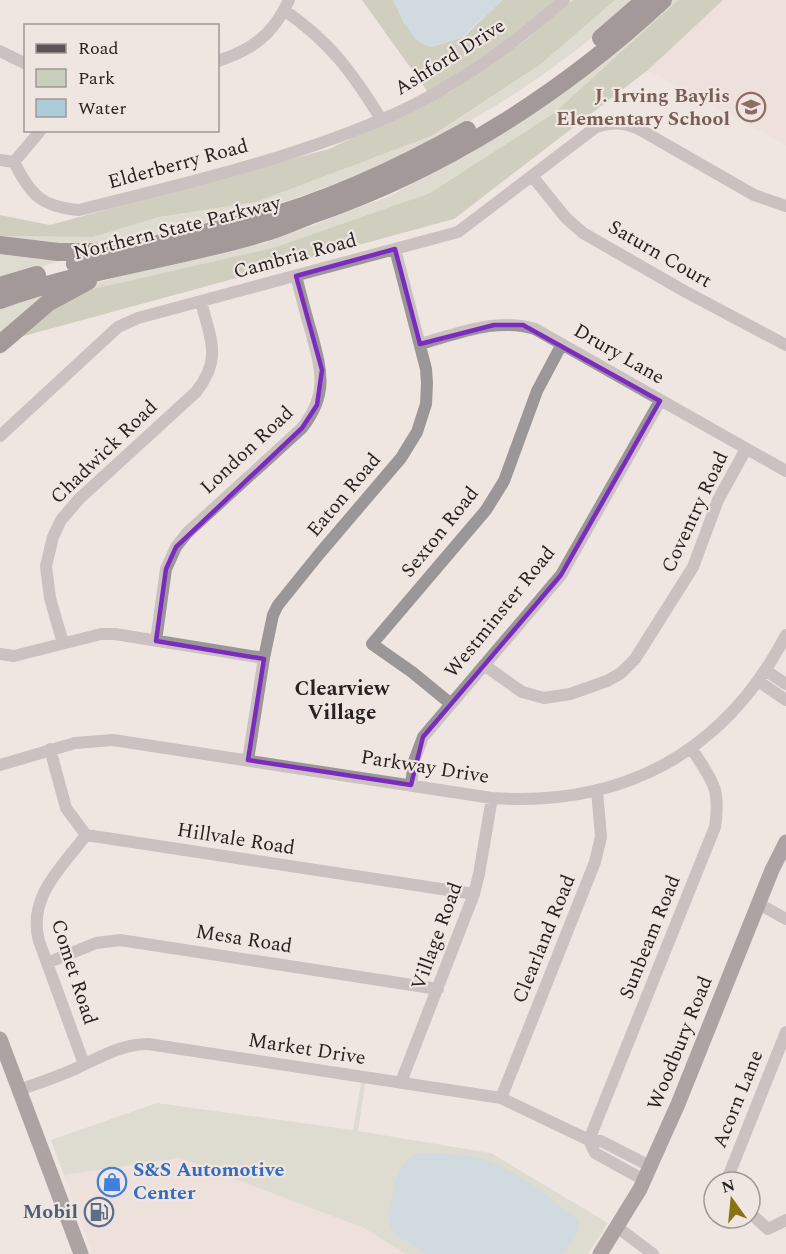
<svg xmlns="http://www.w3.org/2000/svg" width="786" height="1254" viewBox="0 0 786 1254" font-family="Spectral,serif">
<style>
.built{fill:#ebd9d1}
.green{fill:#c8d0bc}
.forest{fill:#a6b196}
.water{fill:#aaccd9}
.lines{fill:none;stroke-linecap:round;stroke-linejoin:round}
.minor{stroke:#9b9697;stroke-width:12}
.major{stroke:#5b5355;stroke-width:15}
.highway{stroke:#453c3e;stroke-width:18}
.marked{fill:none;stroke:#7b2cbf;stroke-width:4.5;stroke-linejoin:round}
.labels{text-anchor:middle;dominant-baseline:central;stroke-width:4.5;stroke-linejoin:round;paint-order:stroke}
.street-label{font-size:20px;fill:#272322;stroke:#f0e6e1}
.education-label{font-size:20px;font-weight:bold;fill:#785e54;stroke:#f0e6e1;text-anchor:end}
.shop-label{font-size:20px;font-weight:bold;fill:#366cbe;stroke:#f0e6e1;text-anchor:start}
.service-label{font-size:20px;font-weight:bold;fill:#4e5e75;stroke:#f0e6e1;text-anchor:end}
.neighbourhood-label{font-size:21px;font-weight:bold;fill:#272322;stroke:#f0e6e1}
</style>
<rect width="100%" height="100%" fill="#f0e6e1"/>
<path class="built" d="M723,0H786V145L648,70Z
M180,1158L364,1228L404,1254H93L64,1175Z"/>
<path class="green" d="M615,0H636C508,117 354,192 184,228C158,234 131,242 104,245C69,249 35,245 0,241V236L93,237L159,217L256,202L433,136L541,64Z
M669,0H678L554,113L430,193L20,337L0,355V348L87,286L131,273L265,243L387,197L468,155L544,105Z
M0,248L68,258L0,281Z
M62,287L0,337V306Z
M362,1078L366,1079L358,1131L491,1153L608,1223L588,1254H405L364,1228L180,1158L64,1175L51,1140L157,1103L353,1130Z"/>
<path class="forest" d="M362,0H393L404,23L430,47L464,37L502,0H556L559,4L430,95Z
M573,0H615L541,64L432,136L256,202L159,217L93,237L0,236V215L50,225L329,149L450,92L526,40Z
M678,0H723L648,70L454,219L20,337L33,324L80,292L273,248L430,193L554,113Z"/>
<path class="water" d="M393,0H502L463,37L430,47L422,44L414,37L404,23Z
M418,1153C441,1153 465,1153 488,1161C521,1173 550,1199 578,1220C582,1234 569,1243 562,1254H427L399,1237L390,1227L388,1215L395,1182L401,1167L408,1159Z"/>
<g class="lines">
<path class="minor" d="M284,10C330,42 352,72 381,119
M0,51L26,64
M218,61C253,49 273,35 289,0
M0,160L14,162C30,194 41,207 79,210C187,183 297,158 399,112C459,84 515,43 564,0
M14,162L41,130
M532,176L566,218L583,233L686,292L786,345
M420,344C457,334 497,317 535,329L786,471
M0,436L118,327L138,318L458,232L596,127C613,122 623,122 639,129L754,195L786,206
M156,641L166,569L176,547L187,533L302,428C328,395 322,372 312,335C306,315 301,295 296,276
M63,643L50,598L46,566L53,537L61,520L79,499L196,392C223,358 210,339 201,301
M0,654L14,656L101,634H115L264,658
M484,665L522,692L544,698L570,694L607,681L621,673L635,659L693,567L718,500L746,449
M765,670L786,684
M758,681L786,700
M451,704L412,672L372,644L486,510L504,481L537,391L562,344
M50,749L66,808L86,835L474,894
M248,760L264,658L273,615L278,605L320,553L401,458L417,432L426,404L427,383L426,369L395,249
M0,765L75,743L113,740L492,798C624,807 725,752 786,635
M411,785L414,761L423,737L561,575L660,401
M759,904L786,919
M47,963L96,943L120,940L438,989
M84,1064L39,941C27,897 62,867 86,835
M401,1082L474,894L479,874L492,798
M19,1090C38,1083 58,1077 77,1068C100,1057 122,1044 148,1044L501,1098L589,1140L601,1141L650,1166
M501,1098L595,862L601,837L597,791
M644,1180L595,1153L589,1140L715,827C721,787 712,781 692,749
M726,1182L786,1032
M750,1213L768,1229L786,1220
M617,1227L653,1254"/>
<path class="major" d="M0,1039L81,1254
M600,1254L640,1189L678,1104L772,870L786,842"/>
<path class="highway" d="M601,38L645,0
M0,245L58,252H96
M75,264C133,249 191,237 249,222C325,203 399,168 467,130
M0,286L37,275
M0,300C86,269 176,259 263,233C281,228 297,220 314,214C444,169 563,93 663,0
M0,344L49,302L88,281"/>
</g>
<path d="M0 0H786V1254H0ZM395,249L420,344L494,325H523L660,401L561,575L423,737L411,785L248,760L264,659L156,641L166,569L176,547L302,428L317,405L322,370L296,276Z" fill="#f0e6e1" fill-opacity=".55" fill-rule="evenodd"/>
<path class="marked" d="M395,249L420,344L494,325H523L660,401L561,575L423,737L411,785L248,760L264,659L156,641L166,569L176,547L302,428L317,405L322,370L296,276Z"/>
<defs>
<g id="school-ring" transform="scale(1.5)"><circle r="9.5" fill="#f0e6e1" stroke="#8d6e63" stroke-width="1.5"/><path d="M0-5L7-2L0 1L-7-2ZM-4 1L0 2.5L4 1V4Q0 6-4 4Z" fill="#8d6e63"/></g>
<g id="shop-ring" transform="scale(1.5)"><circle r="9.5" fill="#f0e6e1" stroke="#3f7fe0" stroke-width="1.5"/><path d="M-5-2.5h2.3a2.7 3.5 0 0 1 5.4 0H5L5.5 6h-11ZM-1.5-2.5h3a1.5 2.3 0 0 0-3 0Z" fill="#3f7fe0"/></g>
<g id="fuel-ring" transform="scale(1.5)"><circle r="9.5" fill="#f0e6e1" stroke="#5c6f8a" stroke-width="1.5"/><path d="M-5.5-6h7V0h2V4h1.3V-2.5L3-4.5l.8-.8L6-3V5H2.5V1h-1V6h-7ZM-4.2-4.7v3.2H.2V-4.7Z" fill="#5c6f8a"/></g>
</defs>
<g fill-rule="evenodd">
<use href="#school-ring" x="751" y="107"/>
<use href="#shop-ring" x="112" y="1182"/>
<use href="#fuel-ring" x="99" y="1212"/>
</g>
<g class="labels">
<g class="street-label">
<text transform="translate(450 57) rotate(-32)">Ashford Drive</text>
<text transform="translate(178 164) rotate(-15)">Elderberry Road</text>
<text transform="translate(177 228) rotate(-14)">Northern State Parkway</text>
<text transform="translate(660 254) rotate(30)">Saturn Court</text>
<text transform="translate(295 256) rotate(-15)">Cambria Road</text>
<text transform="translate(619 354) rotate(30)">Drury Lane</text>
<text transform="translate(247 450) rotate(-43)">London Road</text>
<text transform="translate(104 452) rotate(-44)">Chadwick Road</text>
<text transform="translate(344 495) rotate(-50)">Eaton Road</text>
<text transform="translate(695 512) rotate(-65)">Coventry Road</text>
<text transform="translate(440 532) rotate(-51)">Sexton Road</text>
<text transform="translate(500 612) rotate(-51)">Westminster Road</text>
<text transform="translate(425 767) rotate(9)">Parkway Drive</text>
<text transform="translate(236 839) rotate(9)">Hillvale Road</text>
<text transform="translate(437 936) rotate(-70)">Village Road</text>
<text transform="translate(650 937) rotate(-68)">Sunbeam Road</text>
<text transform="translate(244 939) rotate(9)">Mesa Road</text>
<text transform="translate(544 939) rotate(-68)">Clearland Road</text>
<text transform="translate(74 972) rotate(72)">Comet Road</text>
<text transform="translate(680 1043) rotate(-68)">Woodbury Road</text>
<text transform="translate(307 1049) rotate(9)">Market Drive</text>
<text transform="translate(738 1099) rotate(-68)">Acorn Lane</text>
</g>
<g class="education-label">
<text x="730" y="96">J. Irving Baylis<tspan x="730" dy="23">Elementary School</tspan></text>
</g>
<g class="shop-label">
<text x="133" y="1170">S&amp;S Automotive<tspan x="133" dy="23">Center</tspan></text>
</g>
<g class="service-label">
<text x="78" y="1212">Mobil</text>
</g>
<g class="neighbourhood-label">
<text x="342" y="689">Clearview<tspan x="342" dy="24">Village</tspan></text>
</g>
</g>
<rect x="24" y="24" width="195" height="108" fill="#f0e6e1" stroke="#a09895" stroke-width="1.5"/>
<rect x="36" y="44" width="30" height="9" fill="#5b5355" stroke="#a09895" stroke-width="1.5"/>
<text x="78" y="54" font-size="18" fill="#272322">Road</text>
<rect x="36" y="69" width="30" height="18" fill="#c8d0bc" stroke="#a09895" stroke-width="1.5"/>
<text x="78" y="84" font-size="18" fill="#272322">Park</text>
<rect x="36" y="99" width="30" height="18" fill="#aaccd9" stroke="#a09895" stroke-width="1.5"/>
<text x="78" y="114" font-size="18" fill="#272322">Water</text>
<g transform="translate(732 1200) rotate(345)"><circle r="28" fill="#f0e6e1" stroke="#a09895" stroke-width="1.5"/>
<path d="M0-4.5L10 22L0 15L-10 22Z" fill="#897214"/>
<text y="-9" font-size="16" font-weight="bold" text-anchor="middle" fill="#272322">N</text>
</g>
</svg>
